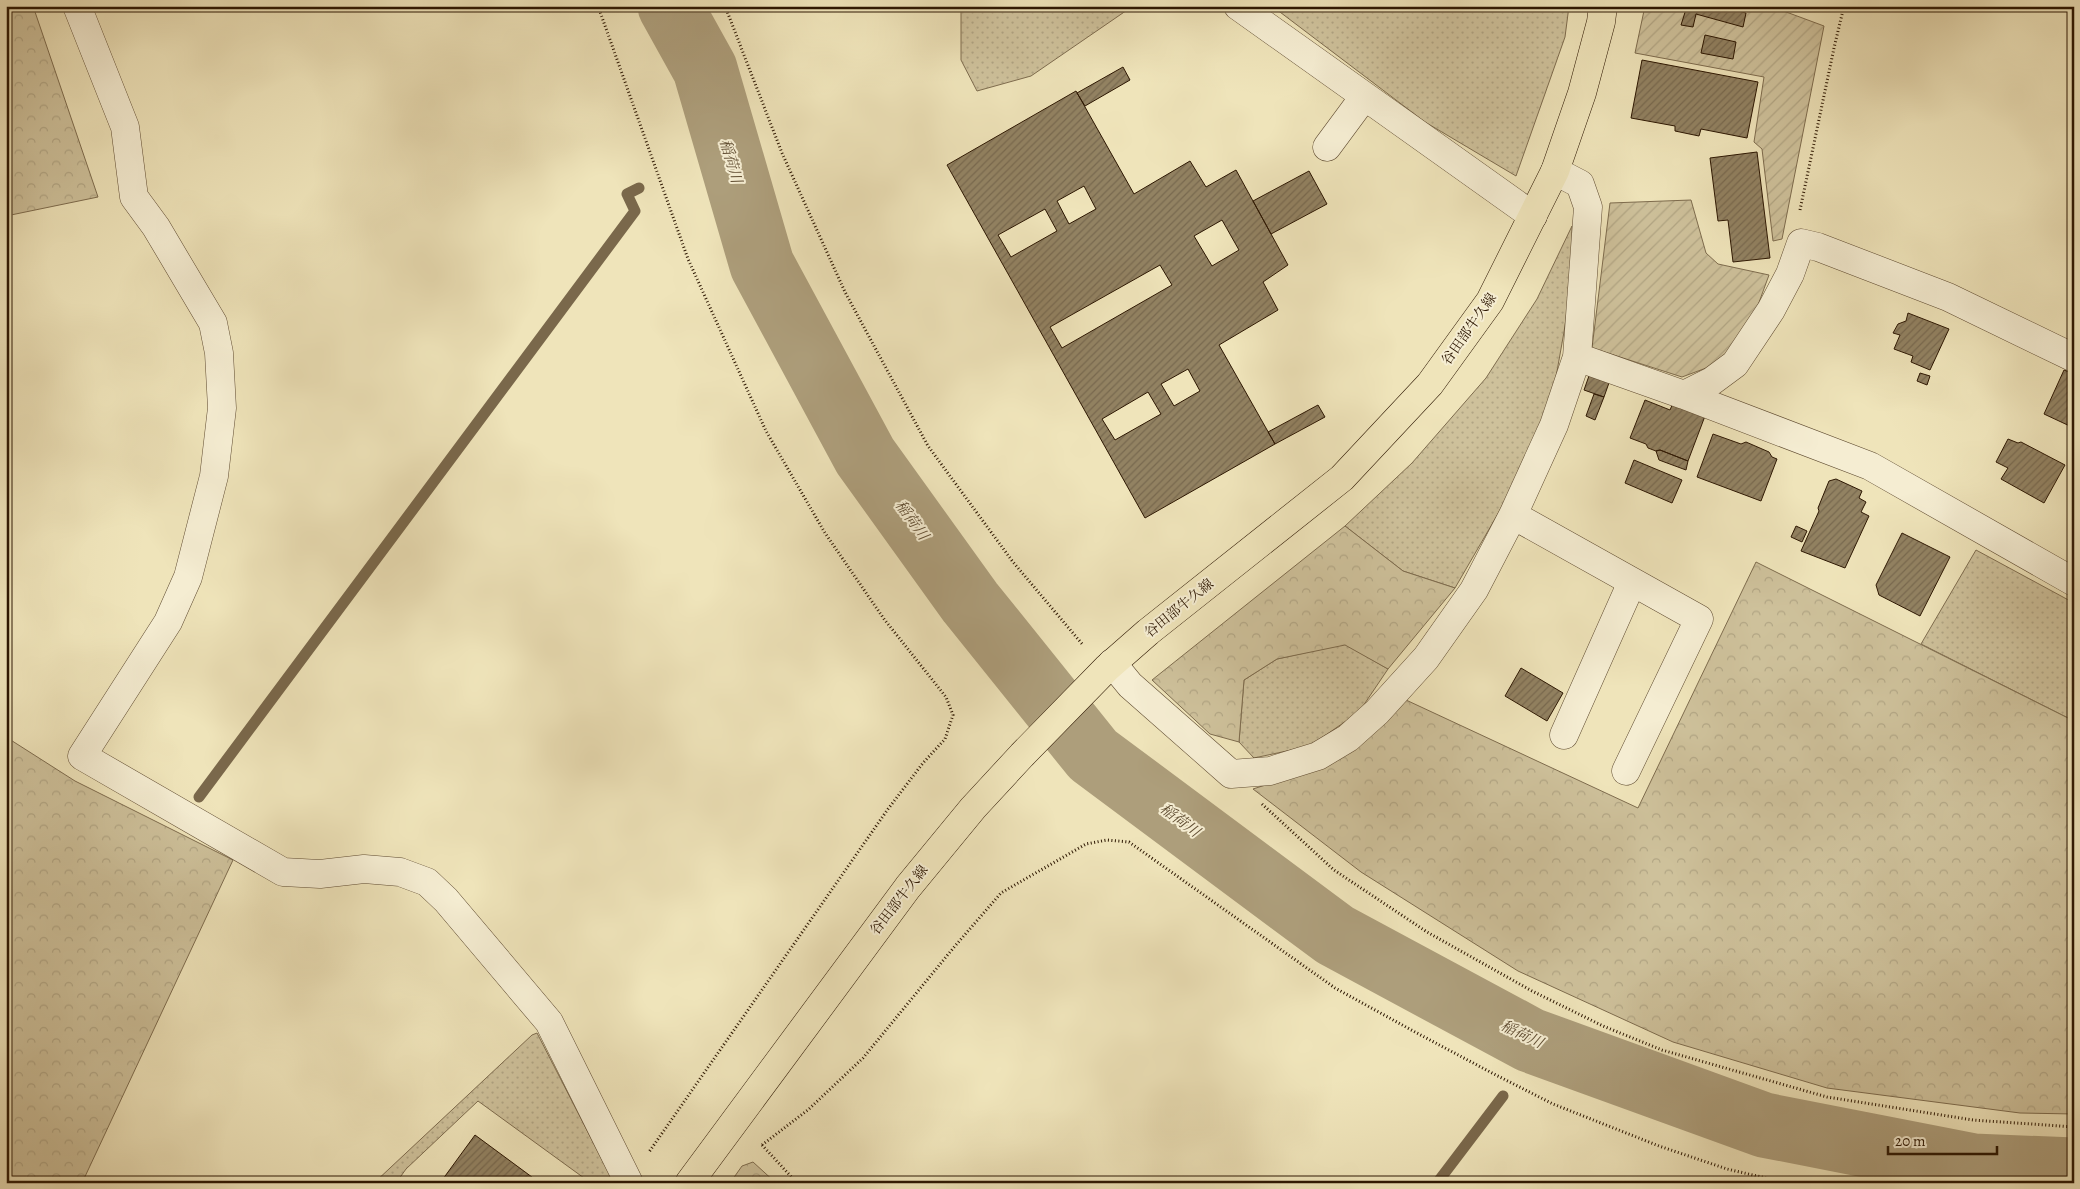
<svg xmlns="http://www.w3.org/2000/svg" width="2080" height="1189" viewBox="0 0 2080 1189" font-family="Alegreya,'Noto Serif JP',serif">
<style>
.grass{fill:url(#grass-dots);stroke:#7e6c4e}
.forest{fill:url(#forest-crowns);stroke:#7e6c4e}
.garden{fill:url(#garden-furrows);stroke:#7e6c4e}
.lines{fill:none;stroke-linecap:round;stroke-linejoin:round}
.stream{stroke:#7a684b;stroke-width:11}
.river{stroke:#ad9e7b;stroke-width:65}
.building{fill:url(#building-hatch);stroke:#2d1702;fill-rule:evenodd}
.minor-casing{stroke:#5e4a30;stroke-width:29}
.major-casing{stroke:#2d1702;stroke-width:29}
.path{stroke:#2d1702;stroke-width:3;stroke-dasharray:1 2.5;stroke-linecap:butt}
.minor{stroke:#f5edd2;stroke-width:28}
.major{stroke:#efe4ba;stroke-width:28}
.labels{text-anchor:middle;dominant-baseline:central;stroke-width:4;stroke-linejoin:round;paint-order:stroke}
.street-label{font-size:14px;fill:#2d1702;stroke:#f5edd2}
.water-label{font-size:15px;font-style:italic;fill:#604d32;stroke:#f5edd2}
</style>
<defs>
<pattern id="grass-dots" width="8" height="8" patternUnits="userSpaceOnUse" patternTransform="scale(1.25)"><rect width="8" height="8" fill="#cec19b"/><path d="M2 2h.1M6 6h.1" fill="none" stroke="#b1a584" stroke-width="1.8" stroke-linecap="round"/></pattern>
<pattern id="forest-crowns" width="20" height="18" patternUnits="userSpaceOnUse" patternTransform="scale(1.25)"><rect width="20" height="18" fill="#cec19b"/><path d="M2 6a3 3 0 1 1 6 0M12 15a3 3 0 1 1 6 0" fill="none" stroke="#b1a584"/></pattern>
<pattern id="garden-furrows" width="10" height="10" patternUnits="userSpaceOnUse" patternTransform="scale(1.25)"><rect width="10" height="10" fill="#cec19b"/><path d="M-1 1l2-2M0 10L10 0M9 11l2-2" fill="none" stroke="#b1a584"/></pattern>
<pattern id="building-hatch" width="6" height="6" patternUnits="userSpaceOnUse" patternTransform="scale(1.25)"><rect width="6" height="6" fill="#928262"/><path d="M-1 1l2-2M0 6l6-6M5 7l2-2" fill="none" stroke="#78694f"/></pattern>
</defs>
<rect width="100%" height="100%" fill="#efe4ba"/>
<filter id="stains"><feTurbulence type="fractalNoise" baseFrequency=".004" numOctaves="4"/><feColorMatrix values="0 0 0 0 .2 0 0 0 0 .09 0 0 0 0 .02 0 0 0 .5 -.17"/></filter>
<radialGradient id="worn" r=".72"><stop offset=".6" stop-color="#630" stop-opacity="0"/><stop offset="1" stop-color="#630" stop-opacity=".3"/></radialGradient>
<path class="grass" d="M961,6H1133L1031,76L977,91L961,60Z
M1272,6H1569L1565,37L1516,176L1425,122Z
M1572,226L1573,270L1564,332L1549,416L1499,512L1455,588L1403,571L1345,526L1412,463L1486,378L1537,299Z
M1976,550L2074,603V721L1921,644Z
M1345,644L1388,669L1359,712L1310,746L1254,758L1239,742L1244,680L1277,659Z
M537,1033L614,1183H585L584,1178L478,1101L406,1169L396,1183H374L532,1035Z"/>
<path class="forest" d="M6,6H33L98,197L6,216Z
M1345,526L1403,571L1455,588L1388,669L1345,645L1277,659L1244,680L1239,742L1210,734L1152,680Z
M1756,562L2074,721V1114L2020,1113L1827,1088L1673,1042L1518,971L1361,872L1253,789L1281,780L1406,700L1638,808Z
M6,737L75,781L233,860L82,1183H6Z
M753,1162L776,1183H730L742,1166Z"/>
<path class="garden" d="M1645,6H1770L1824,26L1782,239L1773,241L1762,149L1754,142L1764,77L1635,53Z
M1691,200L1706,253L1718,264L1769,275L1754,316L1725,361L1682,377L1592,348L1610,203Z"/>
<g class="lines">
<path class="stream" d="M199,797L635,211L627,194L639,188
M1437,1183L1503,1096"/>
<path class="river" d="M670,6L705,69L762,265L865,456L970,602L1093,755L1335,935L1530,1040L1764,1125L1973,1166L2074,1170"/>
</g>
<path class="building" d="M1687,6H1717L1746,13L1743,27L1696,14L1693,27L1681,25Z
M1705,35L1736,42L1733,59L1701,53Z
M1642,60L1758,82L1747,138L1701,129L1699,136L1675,131V126L1631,118Z
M1123,67L1130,80L1085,106L1077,93Z
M1076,91L1134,194L1190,161L1206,187L1236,170L1288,265L1263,282L1278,310L1219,345L1275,444L1145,518L947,165ZM1084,186L1096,209L1069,224L1057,201ZM1045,209L1057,231L1011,257L998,235ZM1222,220L1239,250L1212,266L1194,236ZM1160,265L1172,285L1062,348L1050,327ZM1188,369L1200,391L1174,406L1161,384ZM1148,392L1161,414L1115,440L1102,419Z
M1757,152L1770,258L1733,262L1728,220L1718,221L1710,158Z
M1309,171L1327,204L1271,234L1253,201Z
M1908,313L1949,329L1930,370L1911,362L1913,356L1894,349L1900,335L1893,333L1898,324L1906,321Z
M2064,370L2074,374V428L2044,414Z
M1590,373L1610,380L1604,397L1584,390Z
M1920,373L1930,376L1927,385L1917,381Z
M1594,394L1604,397L1595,420L1586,416Z
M1645,400L1670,410L1673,403L1705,416L1688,461L1660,450L1656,451L1648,448L1646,444L1630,438Z
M1318,405L1325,417L1275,444L1268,432Z
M1713,434L1741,444L1746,442L1769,452L1772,457L1777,459L1761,501L1697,477Z
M2008,439L2018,443L2021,442L2065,465L2044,503L2001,479L2008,468L1996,462Z
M1660,450L1688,461L1686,470L1659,460L1656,451Z
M1634,460L1682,480L1672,503L1625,483Z
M1836,479L1862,491L1859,498L1866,502L1861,512L1869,516L1845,568L1801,551L1819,511L1818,508L1829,481Z
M1796,526L1807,531L1802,542L1791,537Z
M1902,533L1950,557L1920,616L1879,595L1876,585Z
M1521,668L1563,693L1547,721L1505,696Z
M475,1135L540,1183H440Z"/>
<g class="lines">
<g class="minor-casing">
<path id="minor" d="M77,6L125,127L134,197L156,227L213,323L219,353L222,408L214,476L188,577L168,622L82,756L283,872L320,874L364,869L400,872L427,882L446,900L549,1022L629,1183
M1238,6L1533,216
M1327,147L1364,97
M1577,357L1684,395L1870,466L2074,582
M1684,395L1712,381L1735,364L1771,310L1790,274L1801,243L1818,247L1948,297L2074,358
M1513,515L1699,619L1626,771
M1112,663L1130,685L1231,774L1270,771L1318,756L1348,738L1377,712L1426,658L1474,590L1513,515L1554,425L1577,357L1588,207L1580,184L1555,171
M1564,735L1632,582"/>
</g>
<g class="major-casing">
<path id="major" d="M689,1183L908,887L973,808L1022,755L1107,668L1148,632L1342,478L1430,384L1490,301L1555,171L1582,93L1601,22L1603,6"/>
</g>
<path class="path" d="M598,6L688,259L766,431L825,533L884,619L946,697L953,715L945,739L923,763L888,809L649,1152
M725,6L782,153L845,292L928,446L1013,562L1083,645
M1800,210L1834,48L1844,6
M1262,804L1334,870L1427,932L1532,991L1603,1026L1662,1050L1827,1097L1973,1120L2074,1127
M762,1145L809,1109L863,1058L955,946L1001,893L1086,844L1107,840L1129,842L1335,988L1415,1032L1492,1073L1553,1104L1659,1146L1727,1169L1787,1183
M762,1145L797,1183"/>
<use href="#minor" class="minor"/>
<use href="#major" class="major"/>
</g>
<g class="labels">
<g class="street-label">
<text transform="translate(1469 329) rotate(-55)">谷田部牛久線</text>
<text transform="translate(1179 608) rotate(-39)">谷田部牛久線</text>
<text transform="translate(899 900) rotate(-52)">谷田部牛久線</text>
</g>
<g class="water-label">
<text transform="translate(731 161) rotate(74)">稲荷川</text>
<text transform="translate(912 520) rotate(54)">稲荷川</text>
<text transform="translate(1180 820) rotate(37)">稲荷川</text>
<text transform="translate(1522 1034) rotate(26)">稲荷川</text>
</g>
</g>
<rect width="2080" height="1189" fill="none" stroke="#efe4ba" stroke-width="25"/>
<rect x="8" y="8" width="2065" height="1174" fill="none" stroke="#2d1702" stroke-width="2.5"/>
<rect x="12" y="12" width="2055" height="1164" fill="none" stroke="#2d1702"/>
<path d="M1888 1146v8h109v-8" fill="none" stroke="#2d1702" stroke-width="2.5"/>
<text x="1895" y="1146" font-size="15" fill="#2d1702" stroke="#f5edd2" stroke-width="4" paint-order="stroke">20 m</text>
<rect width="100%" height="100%" filter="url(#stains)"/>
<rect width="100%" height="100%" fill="url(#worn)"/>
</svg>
